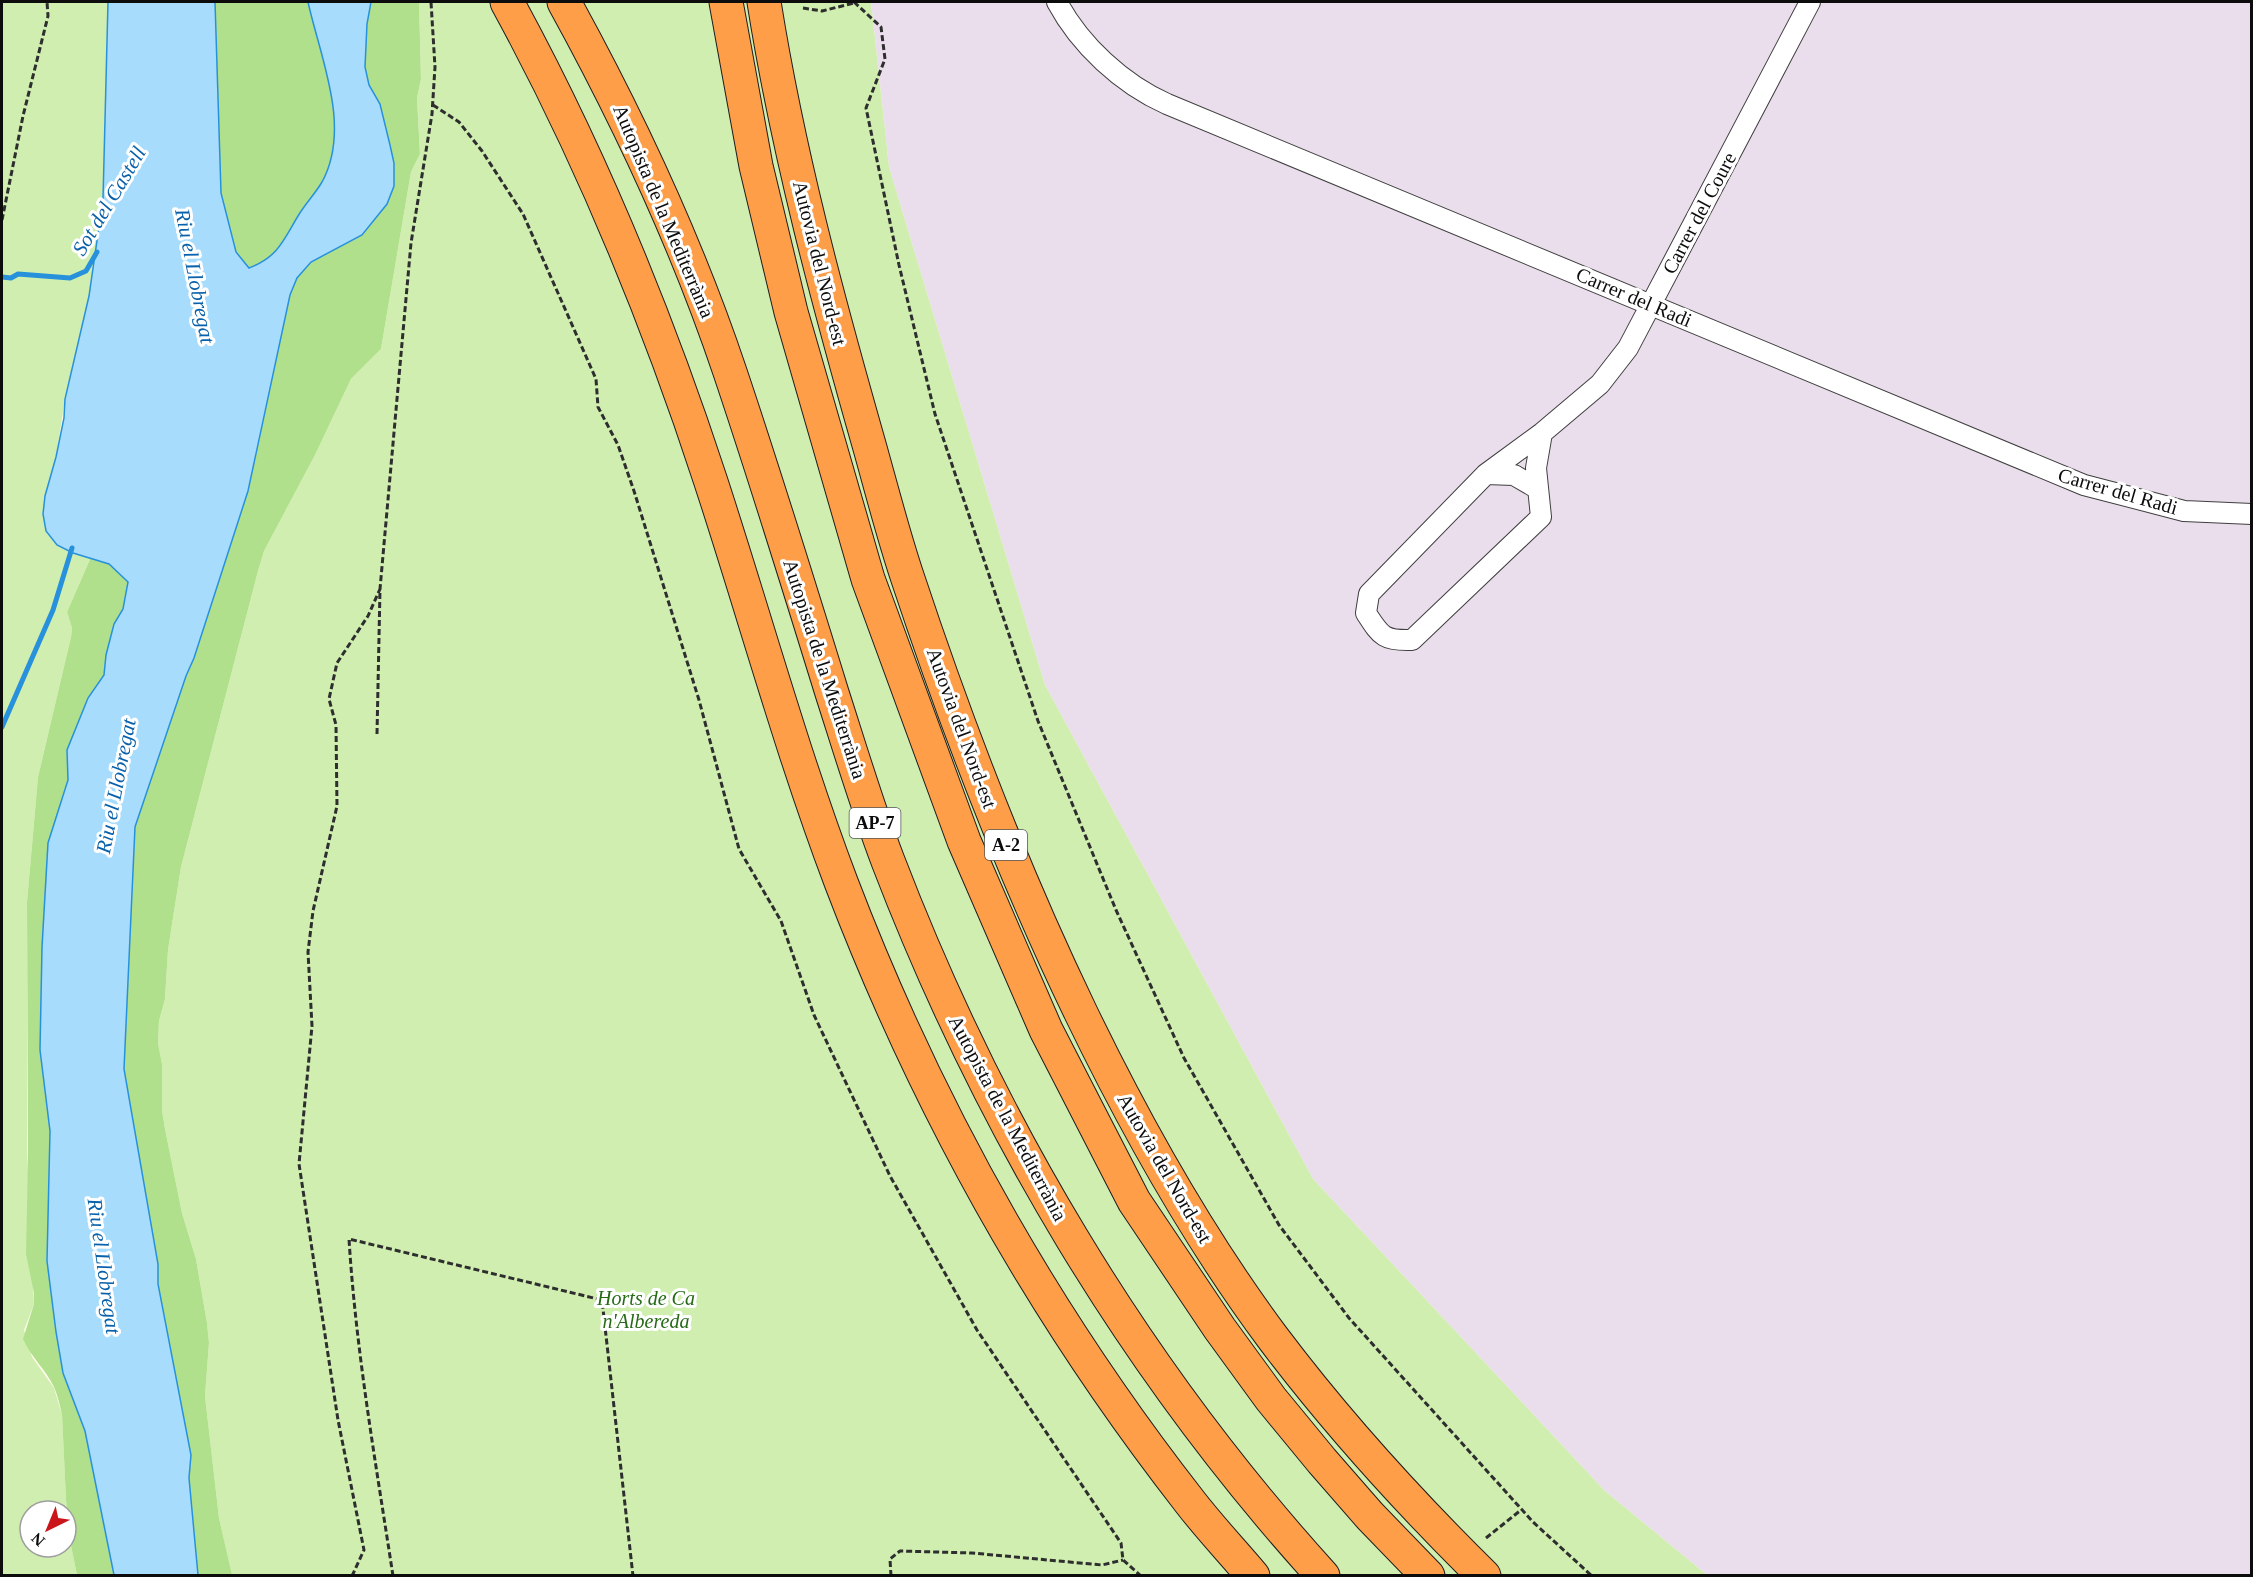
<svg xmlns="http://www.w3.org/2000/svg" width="2253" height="1577" viewBox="0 0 2253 1577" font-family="Georgia,serif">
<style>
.industrial{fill:#ebdeec}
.green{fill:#cfeeb0;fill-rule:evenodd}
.forest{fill:#b1e08d}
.water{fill:#a8dcfd;stroke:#2791dc;stroke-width:1.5}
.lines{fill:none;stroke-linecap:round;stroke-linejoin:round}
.stream{stroke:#2791dc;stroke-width:5}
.minor-casing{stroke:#3f3f3f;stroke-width:22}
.motorway-casing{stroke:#1d1d1d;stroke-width:35}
.path{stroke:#2e2e2e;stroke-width:3;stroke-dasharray:6 3;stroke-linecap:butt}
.minor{stroke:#fff;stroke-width:20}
.motorway{stroke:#ff9e48;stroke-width:33}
.labels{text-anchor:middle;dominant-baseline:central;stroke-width:6;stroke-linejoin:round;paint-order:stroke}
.shield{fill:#fff;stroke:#555;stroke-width:1.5}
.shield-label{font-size:18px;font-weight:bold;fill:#0c0c0c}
.street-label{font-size:20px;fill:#0c0c0c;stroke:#fff}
.park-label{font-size:20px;font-style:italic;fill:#266a16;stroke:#fff}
.water-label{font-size:21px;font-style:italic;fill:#0861aa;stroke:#fff}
</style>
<rect width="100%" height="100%" fill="#fffbea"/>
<path class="industrial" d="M871,2H2251V1575H1707L1605,1491L1313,1179L1045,685L889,167Z"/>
<path class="green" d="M2,2H108L103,199L89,296L65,399L56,457L45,496L73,553L91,557L67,612L72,628L71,637L38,777L27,902V1149L34,1304L24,1330L32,1357L54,1388L62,1415L66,1500L70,1541L77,1575L2,1576ZM30,1511H66V1547H30Z
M419,2H871L889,167L1045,685L1313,1179L1605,1491L1707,1575L232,1576L219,1518L205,1396L209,1343L207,1323L196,1259L182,1213L165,1129L162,1110V1064L158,1043L159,1021L165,999L168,950L181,867L258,571L264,551L315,455L351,379L381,349L411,172L420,154L417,98L421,79Z"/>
<path class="forest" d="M215,2H308C320,57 352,128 322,182C315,194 305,204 298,216C289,231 281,251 266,261C261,264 254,266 249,268L236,252L221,193Z
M371,2H419L421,79L417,98L420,154L411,172L381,349L351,379L315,455L264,551L258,571L181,867L168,950L165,999L159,1021L158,1043L162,1064V1110L165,1129L182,1213L196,1259L207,1323L209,1343L205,1396L219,1518L232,1575H198L189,1478L191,1455L158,1284V1264L124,1069L135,827L186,676L194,658L248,491L290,295L297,278L311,262L362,235L394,163L380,104L369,85L365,67L367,24Z
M91,557L109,564L128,581L123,608L114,624L106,655L104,675L88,698L68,750V780L48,843L42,947L40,1050L50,1131L47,1261L56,1332L63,1373L85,1431L114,1575H77L70,1541L66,1500L62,1415C60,1406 58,1396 54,1387C46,1370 31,1357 23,1339L34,1304V1293L26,1254L28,1158L27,902L38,777L71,637L72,628L67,612Z"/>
<path class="water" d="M108,2H215L221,193L236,252L249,268C278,257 283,241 298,216C305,204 315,194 322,182C352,127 320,57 308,2H371L367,24L365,67L369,85L380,104L390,145L394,163V186L387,204L362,235L311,262L297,278L290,295L248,491L194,658L186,676L135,827L124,1069L158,1264V1284L191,1455L189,1478L198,1575H114L85,1431L63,1373L56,1332L47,1261L50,1131L40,1050L42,947L48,843L68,780L67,750L88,698L104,675L106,655L114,624L123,609L128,582L109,564L73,553L57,545L46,531L43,514L45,496L56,457L64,418L65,399L89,296L103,199Z"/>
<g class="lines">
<path class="stream" d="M2,277L11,278L18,274L70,278L86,271L97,252
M2,727L53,610L72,548"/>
<g class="minor-casing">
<path id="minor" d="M1057,2C1080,45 1122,84 1167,104L2084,485L2184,511L2252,514
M1542,433L1536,468L1541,517L1412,640C1383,641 1381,636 1366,613L1369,594L1486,474L1542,433L1600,384L1628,348L1810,2
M1486,474L1514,475L1538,489"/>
</g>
<g class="motorway-casing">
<path id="motorway" d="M507,2C590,154 656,314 710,479C754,613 791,750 841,882C926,1105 1043,1314 1190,1502C1210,1528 1232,1551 1253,1576
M564,2C629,120 687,244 730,372C766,479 799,586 832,693C850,749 867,806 888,861C988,1122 1134,1368 1323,1576
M726,2L756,166L791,312L868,579L964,841L1046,1030L1134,1201L1220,1329L1271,1399L1322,1461L1370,1516L1428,1576
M764,2C788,153 828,301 870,448C882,491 893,534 907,576C956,724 1012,870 1080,1011C1135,1125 1197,1236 1273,1338C1337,1423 1408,1501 1484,1576"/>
</g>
<path class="path" d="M854,2L881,27L885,59L866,108L899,265L935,414L1038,721L1116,910L1184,1058L1279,1225L1349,1318L1533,1522L1592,1576
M803,8L822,11L854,3
M433,105L459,122L482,151L523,214L596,379L598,407L618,445L634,491L699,700L739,849L781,921L814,1015L890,1176L977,1330L1121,1543L1123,1560L1141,1576
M2,220L23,116L48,16L47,2
M377,734L380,589L396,410L411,243L432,114L435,67L431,2
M1486,1538L1521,1510
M352,1576L364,1550L338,1420L299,1164L312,1026L308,952L313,911L337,806L336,725L329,699L337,663L368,616L380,589
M393,1576C376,1464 356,1352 349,1239L602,1300L633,1576
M891,1576L890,1559L900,1551L972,1553L1102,1565L1123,1560"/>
<use href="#minor" class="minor"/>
<use href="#motorway" class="motorway"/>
</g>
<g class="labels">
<g class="shield">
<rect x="849.5" y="808" width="51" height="30" rx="4.5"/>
<rect x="985" y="830" width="42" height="30" rx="4.5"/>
</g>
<g class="shield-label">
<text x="875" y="823">AP-7</text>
<text x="1006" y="845">A-2</text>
</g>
<g class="street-label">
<text transform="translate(664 211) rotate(67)">Autopista de la Mediterrània</text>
<text transform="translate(1699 213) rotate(-62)">Carrer del Coure</text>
<text transform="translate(820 263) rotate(76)">Autovia del Nord-est</text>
<text transform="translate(1634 297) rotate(23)">Carrer del Radi</text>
<text transform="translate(2118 491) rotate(16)">Carrer del Radi</text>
<text transform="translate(825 669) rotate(72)">Autopista de la Mediterrània</text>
<text transform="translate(962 728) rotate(70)">Autovia del Nord-est</text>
<text transform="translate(1008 1118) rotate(62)">Autopista de la Mediterrània</text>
<text transform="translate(1165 1168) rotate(60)">Autovia del Nord-est</text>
</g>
<g class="park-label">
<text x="646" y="1298">Horts de Ca<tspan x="646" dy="23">n'Albereda</tspan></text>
</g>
<g class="water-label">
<text transform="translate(109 201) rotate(-59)">Sot del Castell</text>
<text transform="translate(195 276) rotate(79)">Riu el Llobregat</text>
<text transform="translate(116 786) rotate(-79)">Riu el Llobregat</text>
<text transform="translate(104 1266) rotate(82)">Riu el Llobregat</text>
</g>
</g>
<rect width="2253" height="1577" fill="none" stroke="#0c0c0c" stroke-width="6"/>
<g transform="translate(48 1529) rotate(223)"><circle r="28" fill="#ffffff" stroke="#9e9e9e" stroke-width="1.5"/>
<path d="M0-4.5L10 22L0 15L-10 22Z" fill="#ca151b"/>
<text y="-9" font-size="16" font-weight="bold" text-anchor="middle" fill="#0c0c0c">N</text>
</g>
</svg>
